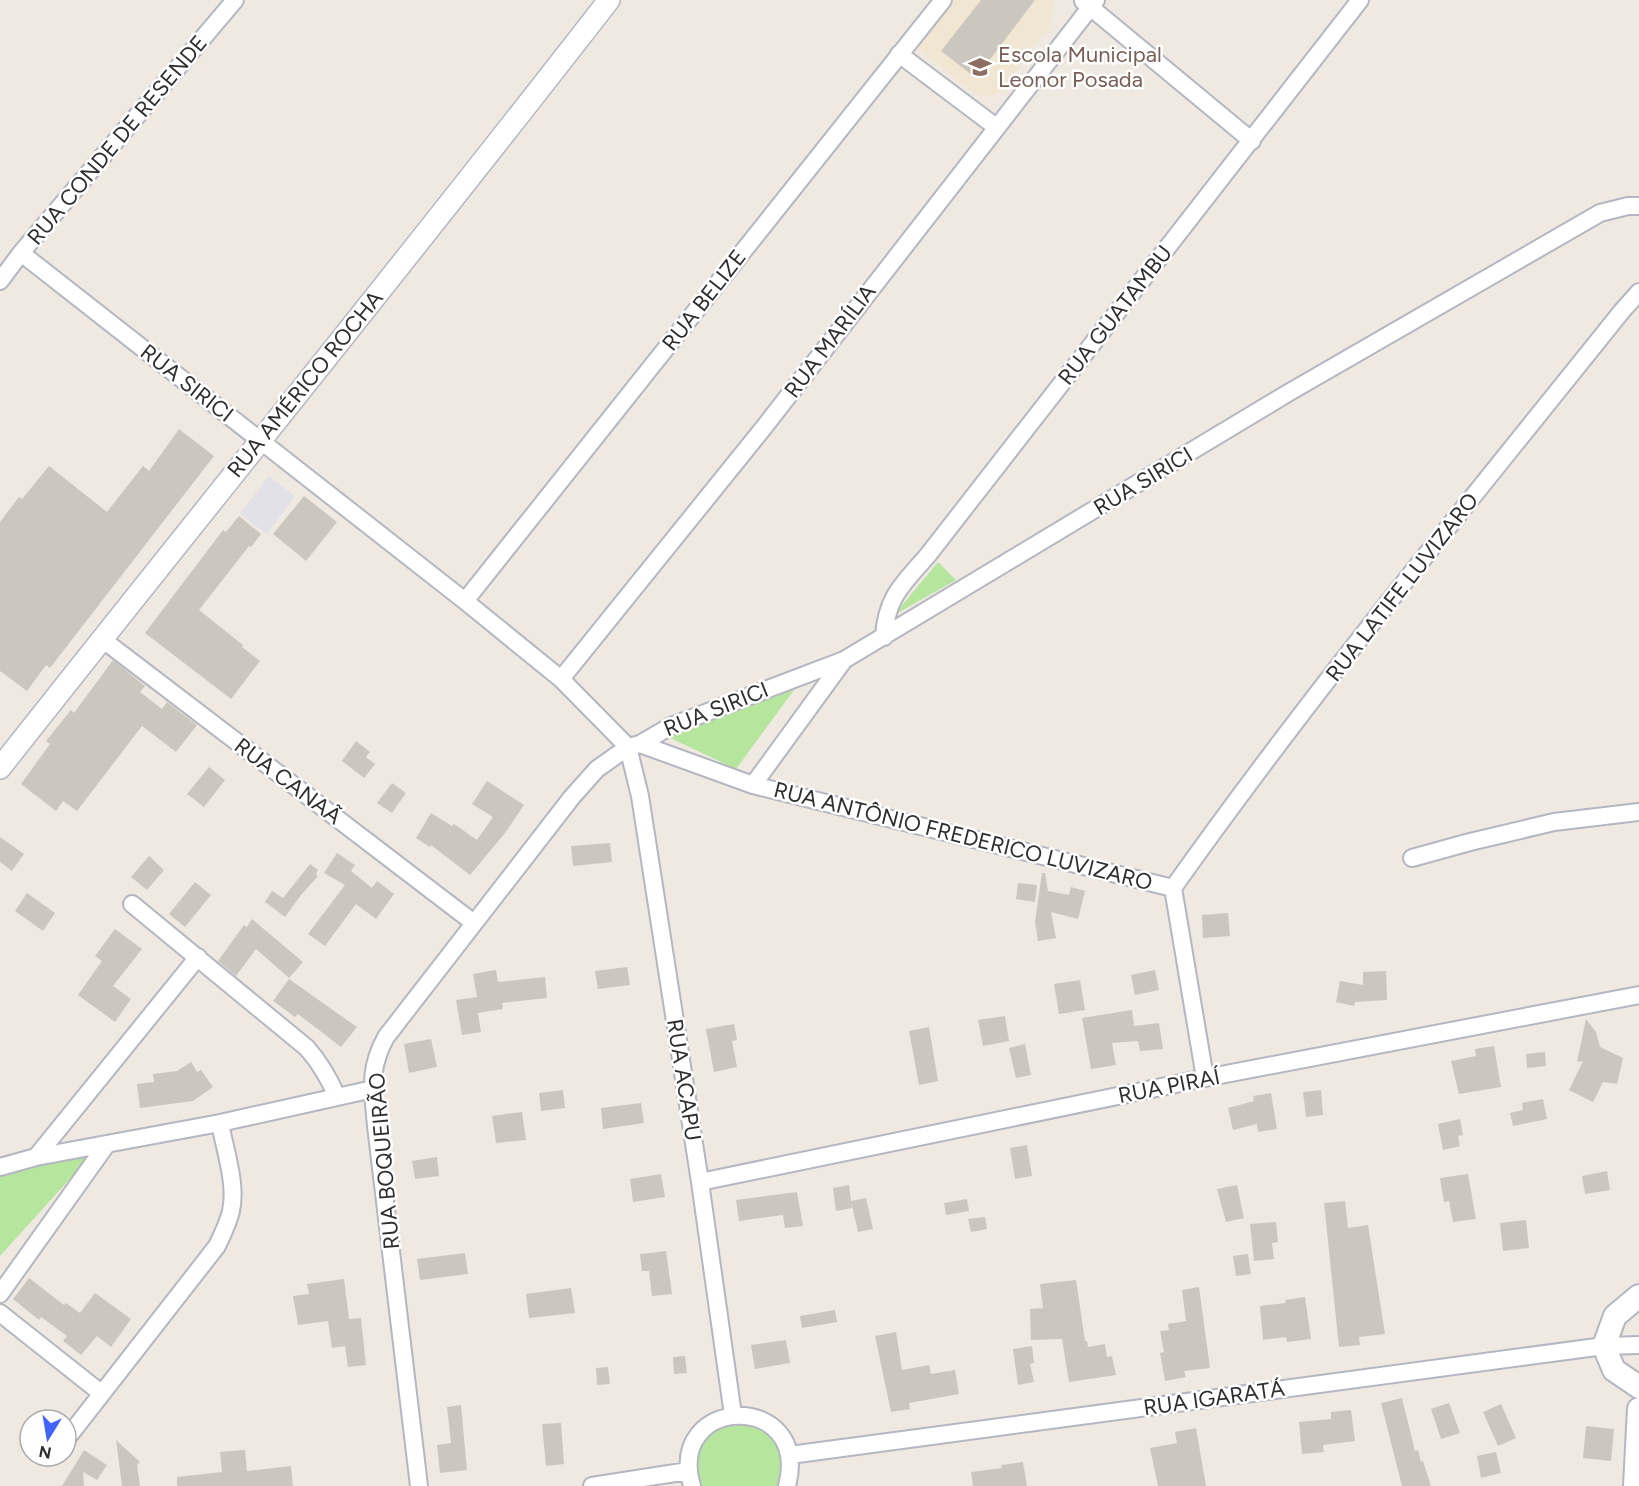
<svg xmlns="http://www.w3.org/2000/svg" width="1639" height="1486" viewBox="0 0 1639 1486" font-family="Figtree,sans-serif">
<style>
.industrial{fill:#e3e1e8}
.education{fill:#f0e6d1}
.green{fill:#b6e59e}
.building{fill:#cbc7bf}
.lines{fill:none;stroke-linecap:round;stroke-linejoin:round}
.minor-casing{stroke:#b4b7c1;stroke-width:20}
.tertiary-casing{stroke:#b4b7c1;stroke-width:24}
.secondary-casing{stroke:#b4b7c1;stroke-width:26}
.minor{stroke:#fff;stroke-width:16}
.tertiary{stroke:#fff;stroke-width:21}
.secondary{stroke:#fff;stroke-width:22}
.labels{text-anchor:middle;dominant-baseline:central;stroke-width:5;stroke-linejoin:round;paint-order:stroke}
.education-label{font-size:22px;fill:#785e54;stroke:#fff;text-anchor:start}
.street-label{font-size:22px;fill:#2e2e2e;stroke:#fff}
</style>
<rect width="100%" height="100%" fill="#efe9e1"/>
<path class="industrial" d="M269,476L295,496L267,534L240,514Z"/>
<path class="education" d="M939,0H1054L1051,24L1002,91L992,96L977,95L911,43Z"/>
<path class="green" d="M938,562L956,580L894,615Z
M794,690L736,769L666,736Z
M81,1150L87,1160L0,1256V1163Z
M738,1422C774,1426 789,1452 778,1486H700C685,1454 707,1430 738,1422Z"/>
<path class="building" d="M981,0H1035L976,78L941,51Z
M179,429L214,456L50,668L46,665L27,691L0,671V522L19,497L22,499L49,466L107,512L143,466L149,471Z
M304,496L337,522L306,561L273,534Z
M239,516L261,534L251,547L249,546L199,610L243,645L242,647L260,661L231,699L145,633L223,530L226,532Z
M113,660L145,686L140,692L162,709L167,702L197,725L176,752L142,726L77,811L63,801L56,811L21,784L50,744L46,741L71,710L74,713Z
M356,741L370,752L366,757L375,764L364,778L342,761Z
M209,767L225,780L204,807L187,794Z
M487,781L524,805L505,833L470,875L431,845L430,847L416,838L431,813L452,826L454,824L477,840L493,817L472,804Z
M392,783L406,793L392,813L377,803Z
M0,837L24,854L12,871L0,862Z
M610,843L612,862L573,866L571,846Z
M337,853L355,865L351,871L372,888L377,881L394,894L376,919L356,904L325,946L308,934L345,885L324,873Z
M149,856L164,870L147,890L131,877Z
M310,864L318,870L316,874L318,876L301,895L285,917L265,902L272,891L283,898Z
M1042,873H1045L1048,891L1069,895L1071,887L1085,891L1078,919L1051,912L1056,938L1038,941L1035,922Z
M195,882L211,895L185,927L169,914Z
M1018,883L1037,885L1035,902L1016,899Z
M27,893L55,913L43,931L15,911Z
M1228,913L1230,936L1203,938L1202,915Z
M252,919L303,962L289,978L256,949L236,976L218,961L244,925L247,927Z
M115,929L142,949L113,986L131,999L115,1022L78,995L102,961L95,956Z
M627,967L630,985L598,989L595,971Z
M496,970L498,982L545,977L547,998L502,1003L503,1009L478,1013L481,1032L462,1035L456,1000L477,997L473,974Z
M1155,970L1159,990L1135,995L1131,975Z
M1386,971L1387,1000L1355,1002L1354,1006L1336,1002L1340,981L1363,985V972Z
M289,979L357,1027L341,1047L298,1014L295,1017L273,1001Z
M1080,980L1085,1010L1059,1014L1054,984Z
M1132,1010L1134,1026L1159,1023L1163,1049L1140,1051L1138,1041L1112,1043L1116,1065L1091,1069L1082,1018Z
M1005,1016L1009,1041L983,1046L978,1020Z
M1586,1019L1596,1032L1600,1047L1623,1058L1617,1084L1603,1082L1593,1102L1569,1090L1583,1061L1577,1062Z
M734,1024L737,1040L732,1041L737,1067L714,1072L706,1029Z
M929,1027L938,1081L919,1085L909,1031Z
M431,1039L437,1067L409,1073L404,1044Z
M1025,1044L1031,1075L1016,1078L1009,1048Z
M1494,1046L1501,1087L1459,1094L1451,1061L1476,1056L1475,1049Z
M1545,1052L1546,1066L1527,1068L1526,1054Z
M191,1062L197,1072L201,1070L213,1087L193,1101L140,1108L137,1084L154,1082L153,1074L177,1071Z
M563,1090L565,1108L541,1111L539,1093Z
M1321,1090L1323,1115L1306,1117L1303,1092Z
M1271,1093L1277,1129L1258,1132L1257,1124L1233,1130L1228,1108L1254,1101L1253,1096Z
M1543,1099L1547,1119L1513,1126L1510,1113L1523,1110L1522,1103Z
M641,1103L644,1123L603,1129L601,1108Z
M522,1112L526,1140L496,1143L492,1116Z
M1460,1119L1463,1135L1458,1136L1460,1146L1443,1150L1438,1124Z
M1027,1145L1032,1176L1015,1179L1010,1148Z
M437,1157L439,1176L415,1179L412,1161Z
M1607,1171L1610,1190L1585,1194L1582,1176Z
M661,1174L665,1197L633,1202L630,1179Z
M1468,1174L1476,1219L1453,1222L1449,1201L1444,1202L1440,1178Z
M849,1185L852,1208L836,1211L833,1188Z
M1237,1185L1244,1218L1226,1222L1217,1189Z
M797,1192L803,1226L785,1228L783,1215L739,1221L736,1200Z
M866,1198L873,1229L858,1232L851,1201Z
M967,1199L969,1211L946,1215L944,1203Z
M1345,1201L1348,1228L1368,1225L1385,1334L1359,1337L1360,1345L1339,1347L1324,1203Z
M985,1217L987,1229L971,1232L968,1219Z
M1526,1220L1529,1248L1503,1251L1500,1223Z
M1276,1222L1278,1242L1272,1243L1274,1259L1254,1261L1250,1224Z
M666,1251L672,1294L652,1296L649,1271H642L640,1254Z
M465,1253L468,1274L420,1280L417,1259Z
M1248,1254L1251,1274L1236,1276L1233,1256Z
M29,1278L64,1305L66,1303L80,1313L95,1293L131,1319L111,1347L97,1336L81,1355L63,1341L67,1336L41,1317L39,1320L13,1299Z
M344,1279L349,1319L361,1318L366,1365L348,1367L345,1346L332,1348L328,1321L298,1325L293,1296L309,1294L307,1284Z
M1076,1280L1085,1341H1087L1088,1347L1105,1344L1107,1357L1112,1356L1116,1375L1069,1382L1062,1339L1031,1340L1030,1309L1043,1308L1040,1284Z
M1199,1287L1210,1368L1184,1371L1186,1377L1165,1381L1160,1353L1164,1352L1160,1331L1169,1330L1168,1324L1186,1321L1182,1290Z
M571,1288L575,1313L529,1318L526,1294Z
M1305,1297L1311,1339L1287,1342L1286,1337L1263,1340L1260,1306L1286,1303L1285,1300Z
M835,1310L837,1322L802,1328L800,1316Z
M896,1332L902,1370L929,1365L931,1374L955,1370L959,1394L909,1403L910,1409L891,1412L875,1336Z
M786,1340L790,1363L755,1369L751,1345Z
M1032,1346L1034,1363L1030,1364L1034,1382L1018,1385L1013,1349Z
M685,1356L687,1373L674,1374L673,1357Z
M608,1367L610,1384L597,1385L596,1368Z
M1402,1398L1415,1451L1418,1450L1421,1462L1423,1461L1431,1486H1402L1381,1403Z
M1449,1403L1460,1433L1441,1439L1431,1409Z
M1501,1404L1516,1438L1498,1446L1483,1412Z
M461,1405L467,1470L440,1473L437,1445L451,1443L447,1407Z
M1351,1410L1355,1441L1323,1445L1324,1452L1302,1454L1299,1422L1331,1419V1412Z
M561,1423L564,1464L546,1466L542,1424Z
M1586,1426L1614,1429L1611,1461L1583,1458Z
M1196,1428L1206,1486H1158L1150,1448L1177,1443L1175,1432Z
M116,1440L140,1462L137,1465L140,1486H122Z
M84,1450L107,1465L97,1480L83,1472L84,1486H62Z
M245,1450L247,1471L291,1466L293,1486H177V1477L222,1472L220,1452Z
M1496,1452L1501,1473L1481,1478L1477,1456Z
M1023,1462L1027,1486H973L971,1472L1002,1468L1001,1465Z"/>
<g class="lines">
<g class="minor-casing">
<path id="minor" d="M1083,1L1252,141
M899,54L996,127
M21,253L465,601L561,679L628,747
M0,281L21,253L235,0
M465,601L943,0
M884,637C886,597 904,583 928,555L1360,0
M102,639L474,923
M561,679L765,426L1096,0
M640,744L753,785L1173,888
M628,747L640,796L700,1182L733,1415
M753,785L844,660
M1412,858L1470,842L1554,822L1639,812
M1173,888C1314,689 1470,501 1622,311L1639,292
M1173,888L1205,1078
M132,904L307,1048C321,1064 329,1078 337,1097
M36,1157L198,957
M0,1167L36,1157L220,1123L373,1089
M700,1182L1205,1078L1639,995
M0,1294L107,1144
M0,1313L101,1393
M68,1437L217,1246C222,1235 228,1224 231,1211C237,1184 225,1151 220,1123
M790,1455L1604,1346L1639,1345
M419,1486L376,1126C373,1089 368,1070 386,1037L572,797L597,769L628,747L640,744L671,726L844,660L1288,393L1600,213L1628,206H1639
M592,1486L688,1471
M692,1486C665,1394 812,1391 787,1486"/>
</g>
<g class="tertiary-casing">
<path id="tertiary" d="M0,768C202,512 409,258 609,0"/>
</g>
<g class="secondary-casing">
<path id="secondary" d="M1639,1296L1615,1316L1604,1346L1614,1370L1639,1387
M1635,1486L1639,1409"/>
</g>
<use href="#minor" class="minor"/>
<use href="#tertiary" class="tertiary"/>
<use href="#secondary" class="secondary"/>
</g>
<defs>
<g id="school-bare" transform="scale(1.8)"><path d="M0-5L7-2L0 1L-7-2ZM-4 1L0 2.5L4 1V4Q0 6-4 4Z" fill="#8d6e63" stroke="#fff" stroke-width="2.5" paint-order="stroke"/></g>
</defs>
<g fill-rule="evenodd">
<use href="#school-bare" x="980" y="67"/>
</g>
<g class="labels">
<g class="education-label">
<text x="998" y="54">Escola Municipal<tspan x="998" dy="25">Leonor Posada</tspan></text>
</g>
<g class="street-label">
<text transform="translate(117 140) rotate(-50)">RUA CONDE DE RESENDE</text>
<text transform="translate(704 300) rotate(-52)">RUA BELIZE</text>
<text transform="translate(1115 315) rotate(-52)">RUA GUATAMBU</text>
<text transform="translate(830 341) rotate(-53)">RUA MARÍLIA</text>
<text transform="translate(187 383) rotate(38)">RUA SIRICI</text>
<text transform="translate(305 384) rotate(-51)">RUA AMÉRICO ROCHA</text>
<text transform="translate(1143 481) rotate(-31)">RUA SIRICI</text>
<text transform="translate(1402 587) rotate(-52)">RUA LATIFE LUVIZARO</text>
<text transform="translate(716 709) rotate(-22)">RUA SIRICI</text>
<text transform="translate(288 781) rotate(37)">RUA CANAÃ</text>
<text transform="translate(963 836) rotate(14)">RUA ANTÔNIO FREDERICO LUVIZARO</text>
<text transform="translate(684 1080) rotate(81)">RUA ACAPU</text>
<text transform="translate(1169 1086) rotate(-11)">RUA PIRAÍ</text>
<text transform="translate(384 1161) rotate(-95)">RUA BOQUEIRÃO</text>
<text transform="translate(1214 1398) rotate(-8)">RUA IGARATÁ</text>
</g>
</g>
<g transform="translate(48 1438) rotate(191)"><circle r="28" fill="#ffffff" stroke="#ababab" stroke-width="1.5"/>
<path d="M0-4.5L10 22L0 15L-10 22Z" fill="#4264fb"/>
<text y="-9" font-size="16" font-weight="bold" text-anchor="middle" fill="#2e2e2e">N</text>
</g>
</svg>
